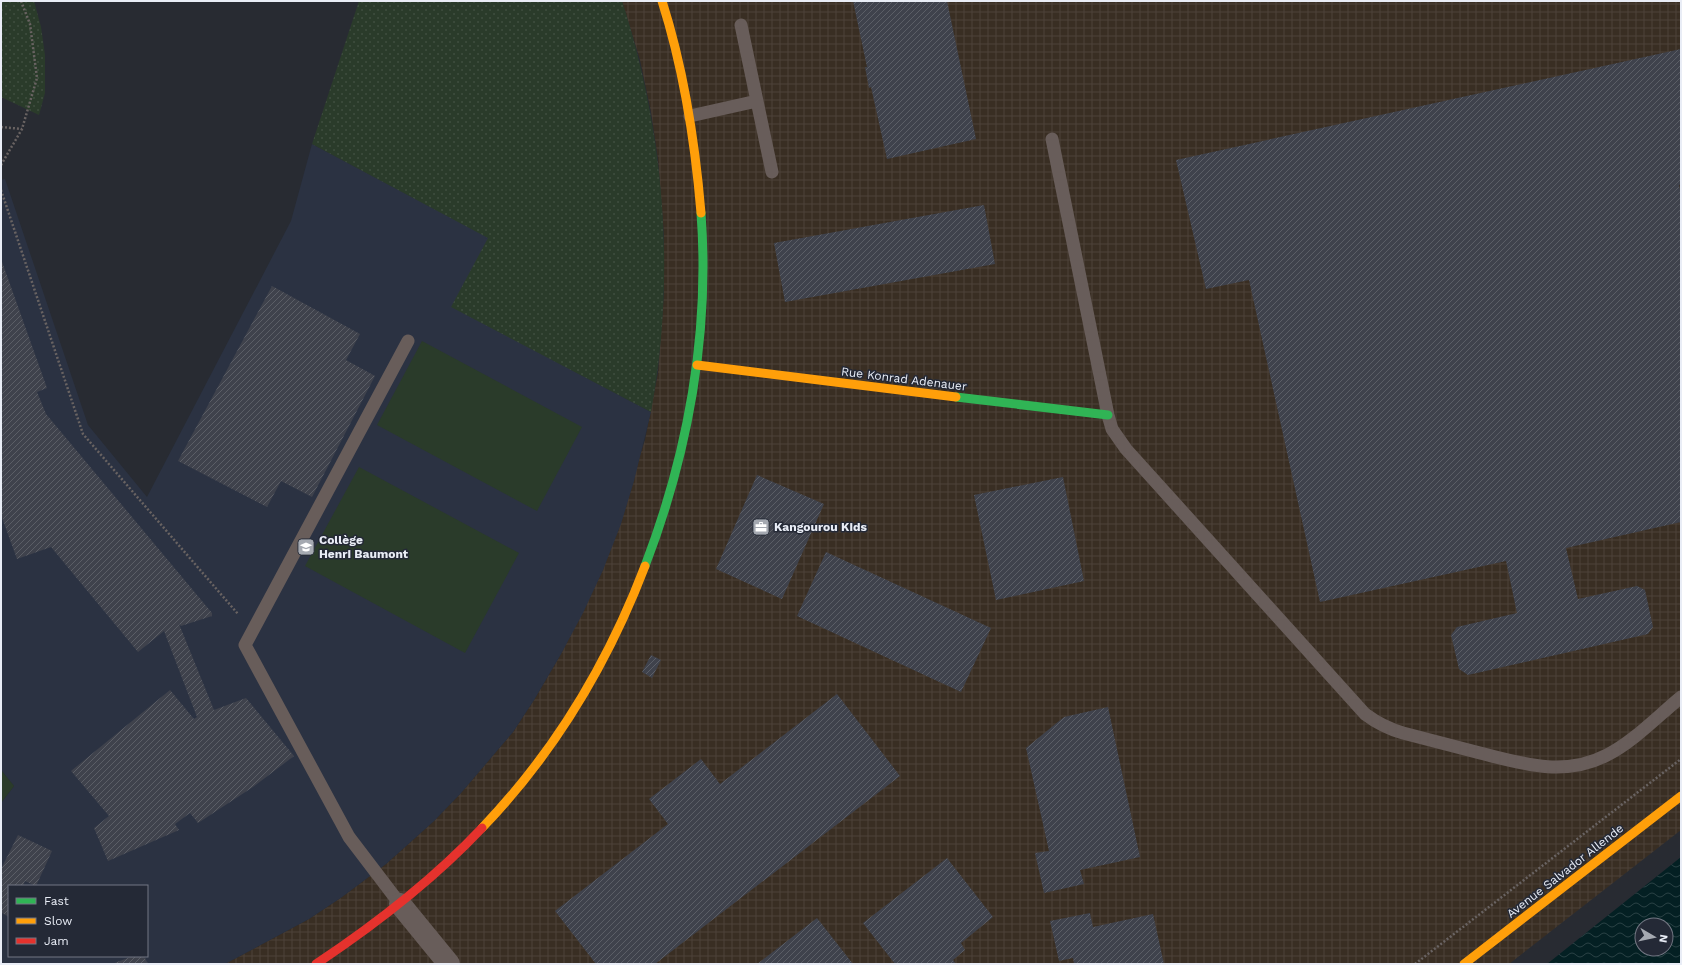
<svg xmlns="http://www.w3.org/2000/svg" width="1682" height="965" viewBox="0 0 1682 965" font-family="'Work Sans',sans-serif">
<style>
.industrial{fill:url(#industrial-grid)}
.built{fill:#2b3242;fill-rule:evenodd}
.grass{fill:url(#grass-dots)}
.pitch{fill:#2a3b2a}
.water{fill:url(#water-waves);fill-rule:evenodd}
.building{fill:url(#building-hatch)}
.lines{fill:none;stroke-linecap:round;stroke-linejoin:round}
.path{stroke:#696362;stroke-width:2.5;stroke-dasharray:2 2;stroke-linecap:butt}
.lane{stroke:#685d5a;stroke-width:13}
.street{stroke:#685d5a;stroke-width:22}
.fast{stroke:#30b455;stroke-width:9}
.slow{stroke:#ff9f0a;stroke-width:9}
.jam{stroke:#e5322d;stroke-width:9}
.labels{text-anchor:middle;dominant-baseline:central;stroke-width:3;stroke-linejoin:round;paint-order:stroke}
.street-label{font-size:12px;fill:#e9edf6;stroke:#242936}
.poi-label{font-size:12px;font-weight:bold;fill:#e9edf6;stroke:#242936;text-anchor:start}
</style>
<defs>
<pattern id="industrial-grid" width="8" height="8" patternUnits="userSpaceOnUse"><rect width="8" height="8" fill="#392e23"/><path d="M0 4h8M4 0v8" fill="none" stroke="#4c4239"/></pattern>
<pattern id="grass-dots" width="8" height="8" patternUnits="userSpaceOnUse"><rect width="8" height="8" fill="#2a3b2a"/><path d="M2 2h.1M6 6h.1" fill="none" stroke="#3f4e3f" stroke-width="1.8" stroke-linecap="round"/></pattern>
<pattern id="water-waves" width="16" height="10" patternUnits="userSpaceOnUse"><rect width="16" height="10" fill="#042023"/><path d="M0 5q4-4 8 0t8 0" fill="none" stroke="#294144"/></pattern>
<pattern id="building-hatch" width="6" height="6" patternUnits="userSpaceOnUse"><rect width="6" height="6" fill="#3f424c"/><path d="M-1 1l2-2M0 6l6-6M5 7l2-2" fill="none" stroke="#5b5e66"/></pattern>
</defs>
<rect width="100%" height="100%" fill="#282b32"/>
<path class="industrial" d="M622,1H1681V830L1509,964H225L309,919L342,897L386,864L434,821L461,793L513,732L534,700L561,654L603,570L645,440L658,373L664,294V235L658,159L651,112L640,60Z"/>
<path class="built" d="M312,144L489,238L452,307L651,412L634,481L621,524L603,570L583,613L561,654L534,700L513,732L461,793L434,821L386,864L342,897L309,919L225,964H1V803L14,786L1,770V180L5,179L88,425L147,497L291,221ZM9,886H147V956H9Z"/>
<path class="grass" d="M1,1H34L41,27L45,55V93L39,115L1,97Z
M359,1H622C665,134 676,275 651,412L451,307L488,238L312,144Z"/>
<path class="pitch" d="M422,341L582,427L537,511L377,425Z
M359,467L519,553L465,653L305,566Z
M1,770L14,786L1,803Z"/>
<path class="water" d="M1681,857V964H1547ZM1642,925H1666V949H1642Z"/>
<path class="building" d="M853,1H947L976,139L887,159L871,87L869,88L865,67H867Z
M1681,49V184L1679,185L1681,195V522L1566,548L1578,599L1637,586L1645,590L1653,627L1648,634L1468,675L1459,669L1451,635L1457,627L1517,613L1506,561L1320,602L1249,280L1206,289L1176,160Z
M984,205L995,264L785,302L774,243Z
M1,259L47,388L37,392L46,414L212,613V616L181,626L179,624L214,710L246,698L294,756L253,787L198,823L190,813L175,824L179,830L108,861L94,828L109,816L71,771L170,690L194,719L197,717L164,631L138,652L51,547L17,559L1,515Z
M272,286L360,334L346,360L375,376L312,497L281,481L267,507L178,461Z
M757,475L824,504L782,599L716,569Z
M1063,477L1084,581L996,600L974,495Z
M826,552L991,628L961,692L797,616Z
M651,655L661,660L652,678L642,672Z
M837,694L900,776L655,964H596L555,911L668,824L649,799L701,759L720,784Z
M1108,707L1140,857L1080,870L1084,884L1044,893L1035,853L1049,851L1026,748L1064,717Z
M18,835L52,851L36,886L25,881L23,886H9V917L2,913L1,916V869Z
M947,858L993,917L961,943L965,950L953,960L956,964H895L863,923Z
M1090,913L1093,927L1153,914L1164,964H1074L1073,958L1059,961L1050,921Z
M817,918L853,964H757Z
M133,956H144L148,964H112Z"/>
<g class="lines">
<path class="path" d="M1,127L22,129
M1,165L22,129L37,78L30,24L21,1
M1,190L83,434L238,614
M1415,964L1681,759"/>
<path class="lane" d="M757,101L772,172
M690,116L757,101L741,25
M1052,139L1108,415L1112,429L1126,449L1365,714C1377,723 1389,729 1403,733C1429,740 1454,746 1480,753C1523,764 1565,777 1607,755C1633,742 1658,716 1681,697
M400,904L349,837L245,645L408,341"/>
<path class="street" d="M400,904L449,964"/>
<path class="fast" d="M956,397L1108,415
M645,566C688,454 710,333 701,213"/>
<path class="slow" d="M662,1C684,70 695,141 701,213
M697,365L956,397
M482,828C554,753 608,663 645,566
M1464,964L1681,796"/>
<path class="jam" d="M316,964C376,924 433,880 482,828"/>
</g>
<defs>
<g id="office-square" transform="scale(0.9)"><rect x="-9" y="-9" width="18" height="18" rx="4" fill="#a5a9b1" stroke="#242936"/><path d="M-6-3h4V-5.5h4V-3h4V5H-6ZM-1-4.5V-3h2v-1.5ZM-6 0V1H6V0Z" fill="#fff"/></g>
<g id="school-square" transform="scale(0.9)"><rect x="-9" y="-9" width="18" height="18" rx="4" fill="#a5a9b1" stroke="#242936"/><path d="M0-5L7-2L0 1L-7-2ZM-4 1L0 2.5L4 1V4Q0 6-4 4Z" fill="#fff"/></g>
</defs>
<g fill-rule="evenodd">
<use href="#office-square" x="761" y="527"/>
<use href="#school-square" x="306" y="547"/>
</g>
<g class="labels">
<g class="street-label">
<text transform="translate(904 379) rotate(7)">Rue Konrad Adenauer</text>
<text transform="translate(1565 871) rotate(-38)">Avenue Salvador Allende</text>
</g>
<g class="poi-label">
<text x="774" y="527">Kangourou Kids</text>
<text x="319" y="540">Collège<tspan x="319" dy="14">Henri Baumont</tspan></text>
</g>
</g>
<rect width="1682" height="965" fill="none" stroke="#e9edf6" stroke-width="4"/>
<rect x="8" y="885" width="140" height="72" fill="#242936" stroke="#737783"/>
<rect x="16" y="898" width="20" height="6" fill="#30b455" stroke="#737783"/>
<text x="44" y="905" font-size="12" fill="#e9edf6">Fast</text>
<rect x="16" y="918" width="20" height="6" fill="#ff9f0a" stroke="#737783"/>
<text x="44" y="925" font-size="12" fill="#e9edf6">Slow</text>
<rect x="16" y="938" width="20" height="6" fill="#e5322d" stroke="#737783"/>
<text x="44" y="945" font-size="12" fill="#e9edf6">Jam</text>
<g transform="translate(1654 937) rotate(99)"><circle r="19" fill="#242936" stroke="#737783"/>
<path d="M0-3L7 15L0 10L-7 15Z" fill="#a5a9b1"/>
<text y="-6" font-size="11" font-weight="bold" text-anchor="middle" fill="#e9edf6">N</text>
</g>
</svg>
